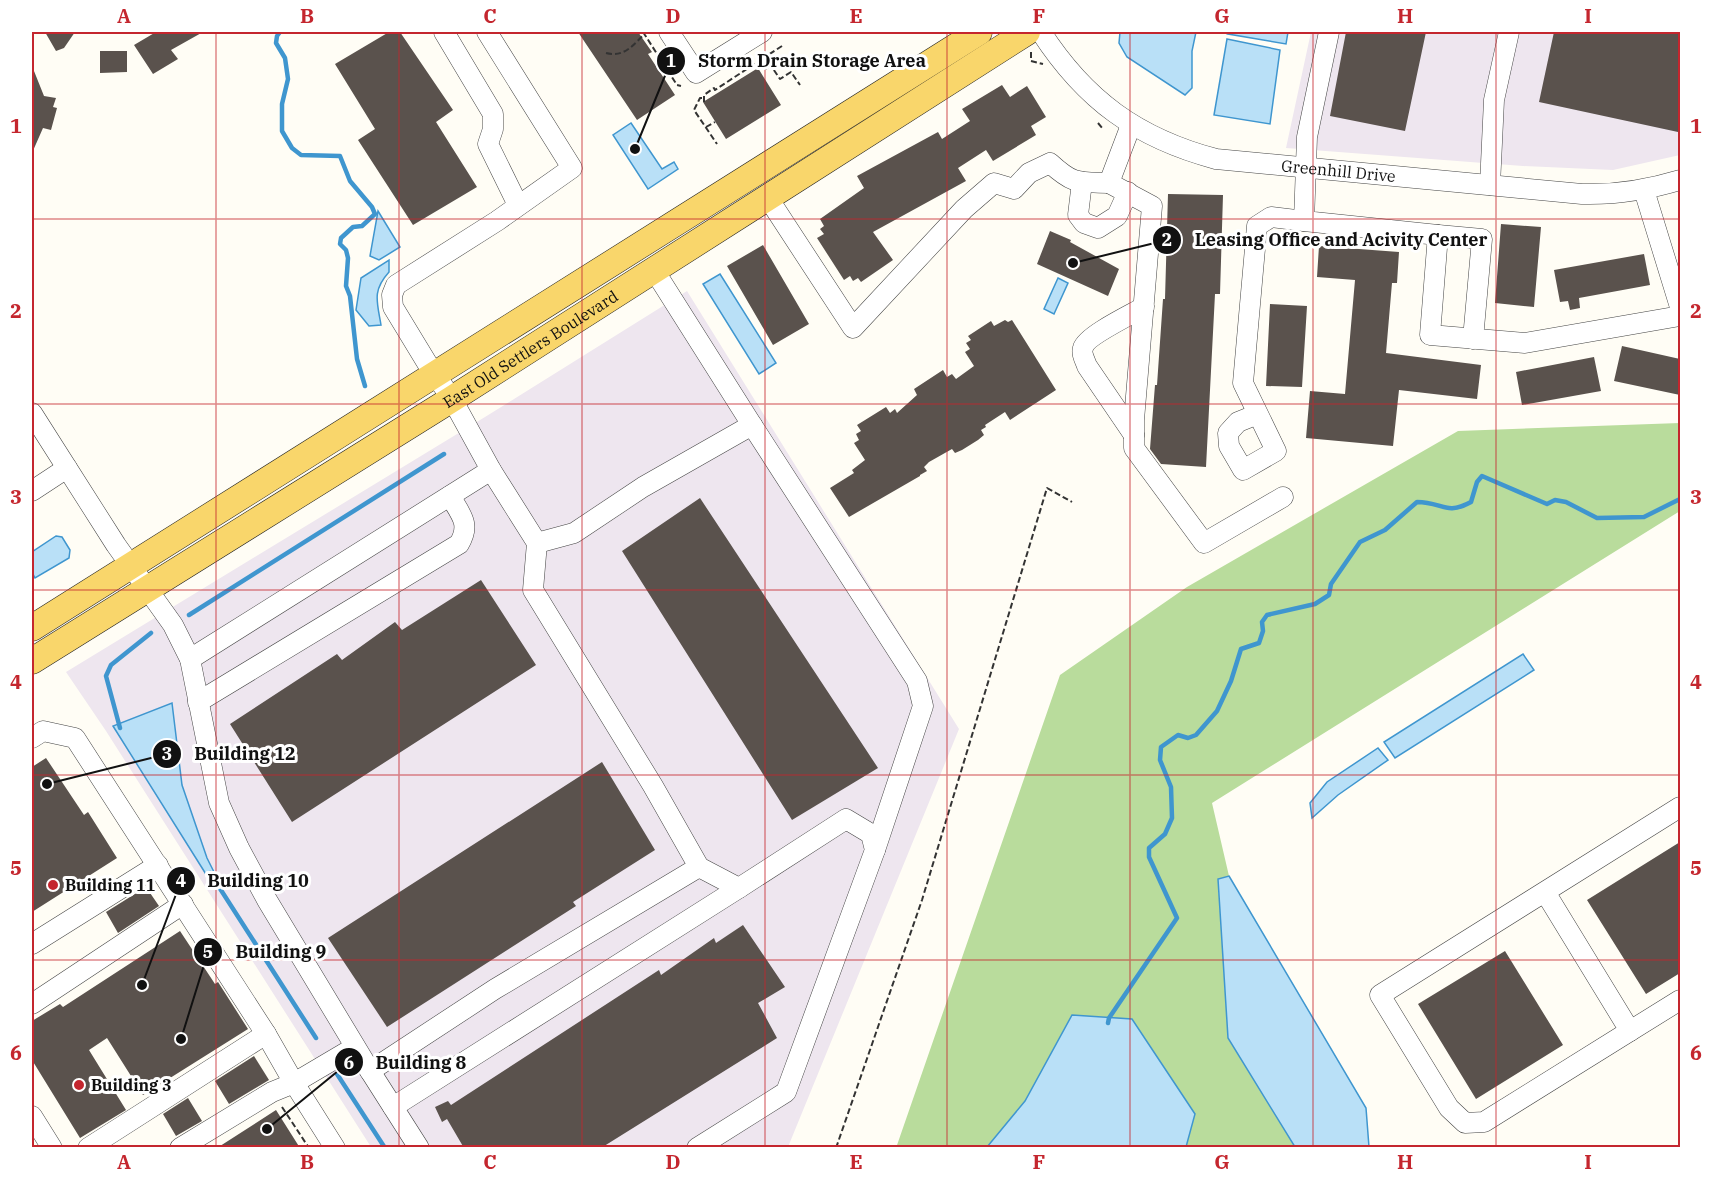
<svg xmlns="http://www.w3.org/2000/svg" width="1712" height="1179" viewBox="0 0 1712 1179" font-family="'IBM Plex Serif',serif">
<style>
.industrial{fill:#eee6ef}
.forest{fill:#b9dc9c}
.water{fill:#b9e0f7;stroke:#3f96cf;stroke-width:1.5}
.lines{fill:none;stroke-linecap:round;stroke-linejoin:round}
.stream{stroke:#3f96cf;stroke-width:4.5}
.building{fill:#5a524d}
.minor-casing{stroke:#444;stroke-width:21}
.major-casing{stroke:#222;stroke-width:27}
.path{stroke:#333;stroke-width:2;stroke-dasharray:6 3;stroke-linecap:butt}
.minor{stroke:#fff;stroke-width:20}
.major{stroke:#f9d66b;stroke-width:26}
.grid{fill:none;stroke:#c4262e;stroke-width:1.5;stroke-opacity:0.55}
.poi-dot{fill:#c4262e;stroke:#fff;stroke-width:2}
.labels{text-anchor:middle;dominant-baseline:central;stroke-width:6;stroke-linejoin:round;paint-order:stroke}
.street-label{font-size:16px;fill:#111;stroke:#fff}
.poi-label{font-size:16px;font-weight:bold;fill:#111;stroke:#fff;text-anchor:start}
.leader{fill:none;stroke:#111;stroke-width:2}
.callout-dot{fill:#111;stroke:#fff;stroke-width:2}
.mark-label{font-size:18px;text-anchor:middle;font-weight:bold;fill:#fff}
.callout-label{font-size:18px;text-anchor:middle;font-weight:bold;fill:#111;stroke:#fff;stroke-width:6;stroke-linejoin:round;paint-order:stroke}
.neatline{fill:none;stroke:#c4262e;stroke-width:2}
.grid-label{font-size:20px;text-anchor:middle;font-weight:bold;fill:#c4262e}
</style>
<rect width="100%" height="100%" fill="#fffdf5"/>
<path class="industrial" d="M1311,32H1680V155L1613,170L1523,166L1286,148Z
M687,291L959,729L788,1147H371L106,731L66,672L485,417Z"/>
<path class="forest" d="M1680,423V511L1212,803L1229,876L1218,880L1228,1038L1295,1147H1186L1195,1114L1072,1015L1025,1101L987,1147L896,1148L1060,675L1187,587L1458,431Z"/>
<path class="water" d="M1120,32H1196L1192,51V88L1185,95L1127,57L1119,43Z
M1231,32H1288L1286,44L1228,34Z
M1227,39L1280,50L1270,124L1214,115Z
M631,123L662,169L674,162L678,169L648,189L613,135Z
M378,211L400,247L379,260L370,256Z
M389,260V272C372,291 377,301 381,325L369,326L356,310L361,278Z
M720,274L776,363L759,374L703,284Z
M1058,278L1068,283L1054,314L1044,309Z
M56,536L62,537L70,550L69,558L35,578L32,572V552Z
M1523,654L1534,670L1395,758L1384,742Z
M172,703L182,785L207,858L215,874L209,879L113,726Z
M1378,748L1388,760L1338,795L1312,818L1310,803L1327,782Z
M1229,876L1366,1108L1369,1147H1295L1228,1038L1218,879Z
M1072,1015L1132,1019L1195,1114L1186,1147H987L1025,1101Z"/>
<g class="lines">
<path class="stream" d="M280,32L277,36L276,43L285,58L288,79L282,104V131L292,148L301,155L340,156L350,181L372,207L375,214L362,226L353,227L341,238L340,244L346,250L348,258L346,286L350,296L357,359L365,386
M189,615L444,454
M120,728L106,676L111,665L151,633
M210,873L316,1038
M1108,1023L1109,1018L1177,918L1149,857V848L1165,834L1172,818L1171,787L1160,760L1161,747L1178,735L1188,738L1196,735L1217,711L1231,681L1241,649L1259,643L1263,631L1262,622L1267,615L1315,604L1329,595L1331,584L1360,542L1385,530L1417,502C1443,502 1445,516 1471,502L1477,482L1482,476L1547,504L1555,500L1566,502L1597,518L1644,517L1680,499
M337,1074L385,1148"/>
</g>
<path class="building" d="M45,32H75L64,48L56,51Z
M156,32H203L171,50L178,59L153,74L134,45Z
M389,32H400L453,110L436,122L477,187L413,225L358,140L375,129L335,64Z
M578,32H638L652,52L648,54L675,95L637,120Z
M1346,32H1426L1405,131L1330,116Z
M1554,32H1680V120L1678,132L1539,102Z
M100,51H127V72L100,73Z
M32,66L44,96L56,98L53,107L57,108L51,130L43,128L32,153Z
M758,68L781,105L726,139L703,102Z
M1002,85L1010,97L1027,86L1046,117L1031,126L1036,135L993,161L986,150L958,168L966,181L873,232L893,260L861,282L858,278L853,281L850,276L844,280L817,238L824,234L820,229L824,226L820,219L864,188L857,176L938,132L942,139L970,121L962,109Z
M1168,194L1223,195L1220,294H1215L1206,467L1161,464L1150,449L1155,385H1157L1163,299H1165Z
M1501,224L1541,227L1534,307L1495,303Z
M1050,231L1071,240L1070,242L1119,269L1108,296L1037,264Z
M763,245L809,324L773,345L727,266Z
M1319,246L1399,252L1397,283H1392L1386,353L1481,365L1477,399L1399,390L1393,446L1306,438L1310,391L1345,394L1355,280L1317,277Z
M1644,254L1650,285L1579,298L1580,308L1570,310L1568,301L1560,302L1554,270Z
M1270,304L1307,306L1302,387L1266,386Z
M1005,320L1008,322L1012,320L1056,390L1010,420L1005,412L985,425L986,427L981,430L984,435L978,440L962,450L955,453L952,449L929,462L924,467L927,471L920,475V476L849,517L830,488L854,473L852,470L865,460L854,443L859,440L856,434L861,431L857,425L886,407L890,413L895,409L897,413L917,395L914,389L943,370L947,377L952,374L956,379L974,366L965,352L970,349L966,343L971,340L968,336L991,321L994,326Z
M1622,346L1680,359V395L1614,381Z
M1594,357L1601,391L1522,405L1516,372Z
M700,498L878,768L792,820L622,551Z
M481,580L536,665L292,822L230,724L337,654L342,660L395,622L402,630Z
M46,758L84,815L88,812L117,858L32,912V767Z
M602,762L655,850L573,902L576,906L387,1027L328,938Z
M1680,842V973L1646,994L1587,900Z
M146,887L159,906L118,933L106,912Z
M743,925L785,987L758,1003L777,1038L601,1148H464L447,1119L442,1122L435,1107L448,1101L451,1105L659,970L661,975L714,938L716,943Z
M180,931L215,984L218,982L248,1029L143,1095L107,1038L89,1050L126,1110L80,1138L32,1060V1021L60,1004L63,1007Z
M1505,951L1563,1045L1476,1099L1418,1004Z
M254,1056L269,1080L229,1104L215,1081Z
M188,1098L202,1121L176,1136L163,1114Z
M276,1110L300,1148H217Z"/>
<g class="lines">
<g class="minor-casing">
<g id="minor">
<path d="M444,32L493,114V129L488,144L518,205"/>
<path d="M669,32L696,73L762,32"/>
<path id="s1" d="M1041,32C1085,100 1137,138 1216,159L1582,194C1616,195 1647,190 1680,180"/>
<path d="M1329,32L1307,137L1304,221L1438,235L1430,335L1525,343L1680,316"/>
<path d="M1131,125L1109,183L1152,206L1134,420V448L1204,543L1283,497"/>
<path d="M1082,182L1078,215L1084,223L1098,228L1117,216L1128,192"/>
<path d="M1490,185L1494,100L1509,32"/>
<path d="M1644,190L1680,307"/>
<path d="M768,198L853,328L964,209L994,183L1014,189L1029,173L1050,163C1074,185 1078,182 1109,183"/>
<path d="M1438,235L1482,239L1473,339"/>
<path d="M32,413L116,545L173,625L190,659L219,803L239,848L267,900L370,1071L495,989L699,867L653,786L533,590L537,543L491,470L452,399L427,363L393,307L392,295L396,285L497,221L572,168L487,32"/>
<path d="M1258,414L1238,422L1228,433L1229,446L1243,470L1276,451L1243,383L1257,226L1271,217L1304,221"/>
<path d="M752,425L917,681L923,706L875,850"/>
<path d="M1134,435L1087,366C1085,360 1081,354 1083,348C1086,336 1132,314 1144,307"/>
<path d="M32,491L67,468"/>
<path d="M537,543L574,533L643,487L752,425L654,270"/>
<path d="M190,659L491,470"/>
<path d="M198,702L459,544C471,524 461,515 450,496"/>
<path d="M32,738L43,731L75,738L266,1034L294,1083L355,1047"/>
<path d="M1545,892L1630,1031L1484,1122L1465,1123L1449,1108L1380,995L1680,807"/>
<path d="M32,944L158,865"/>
<path d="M32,1004L183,904"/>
<path d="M1630,1031L1680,1000"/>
<path d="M370,1071L419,1148"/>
<path d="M393,1107L739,888"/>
<path d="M32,1116L52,1148"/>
<path d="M88,1148L266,1034"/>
<path d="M180,1148L272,1092L294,1083L335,1148"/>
<path d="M697,1148L786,1092L875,850L871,834L846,819L739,888L699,867"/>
</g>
</g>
<g class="major-casing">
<g id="major">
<path d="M32,628L979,32"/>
<path id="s2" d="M32,661L452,399L1027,32"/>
</g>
</g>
<path class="path" d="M643,32L677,85L681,86
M782,46L765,57L780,79L791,72L800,85
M1031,52V61L1043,64
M606,53C626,58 634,43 647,32
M765,69L771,66
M702,98H700L694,110L717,144
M704,102V95L714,88L715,90L765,57
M1098,123L1103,129
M706,127L715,122
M282,1107L309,1148
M836,1148L922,900L1047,488L1072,502"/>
<use href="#minor" class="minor"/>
<use href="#major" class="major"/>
</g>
<path class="grid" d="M216,32V1148M399,32V1148M582,32V1148M765,32V1148M947,32V1148M1130,32V1148M1313,32V1148M1496,32V1148M32,219H1680M32,404H1680M32,590H1680M32,775H1680M32,960H1680"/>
<g class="poi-dot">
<circle cx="53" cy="885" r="6"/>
<circle cx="79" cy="1085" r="6"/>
</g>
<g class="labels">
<g class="street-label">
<text stroke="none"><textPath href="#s1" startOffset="345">Greenhill Drive</textPath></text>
<text stroke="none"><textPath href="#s2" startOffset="588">East Old Settlers Boulevard</textPath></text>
</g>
<g class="poi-label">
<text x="65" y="885">Building 11</text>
<text x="91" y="1085">Building 3</text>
</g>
</g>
<path class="leader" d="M635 149L671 61M1073 263L1167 240M47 784L167 754M142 985L181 881M181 1039L208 952M267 1129L349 1062"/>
<g class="callout-dot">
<circle cx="635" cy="149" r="6"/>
<circle cx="1073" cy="263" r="6"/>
<circle cx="47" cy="784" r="6"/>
<circle cx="142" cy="985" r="6"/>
<circle cx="181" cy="1039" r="6"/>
<circle cx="267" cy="1129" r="6"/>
<circle cx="671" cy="61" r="15"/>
<circle cx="1167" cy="240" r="15"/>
<circle cx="167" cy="754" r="15"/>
<circle cx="181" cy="881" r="15"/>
<circle cx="208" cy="952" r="15"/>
<circle cx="349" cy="1062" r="15"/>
</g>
<g class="mark-label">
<text x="671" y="67">1</text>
<text x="1167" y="246">2</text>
<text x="167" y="760">3</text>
<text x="181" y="887">4</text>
<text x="208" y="958">5</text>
<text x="349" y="1069">6</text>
</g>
<g class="callout-label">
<text x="812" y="67">Storm Drain Storage Area</text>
<text x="1341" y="246">Leasing Office and Acivity Center</text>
<text x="245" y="760">Building 12</text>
<text x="258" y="887">Building 10</text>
<text x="281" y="958">Building 9</text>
<text x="421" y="1069">Building 8</text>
</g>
<rect width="1712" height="1179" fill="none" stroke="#ffffff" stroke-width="66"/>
<rect x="33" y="33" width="1646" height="1113" class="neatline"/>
<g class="grid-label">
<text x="124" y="23">A</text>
<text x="307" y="23">B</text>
<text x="490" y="23">C</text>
<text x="673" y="23">D</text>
<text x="856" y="23">E</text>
<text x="1039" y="23">F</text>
<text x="1222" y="23">G</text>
<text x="1405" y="23">H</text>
<text x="1588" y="23">I</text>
<text x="16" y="133">1</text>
<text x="1696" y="133">1</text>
<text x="16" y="318">2</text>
<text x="1696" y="318">2</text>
<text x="16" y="504">3</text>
<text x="1696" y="504">3</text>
<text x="16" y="689">4</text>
<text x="1696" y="689">4</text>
<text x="16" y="875">5</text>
<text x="1696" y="875">5</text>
<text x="16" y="1060">6</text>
<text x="1696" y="1060">6</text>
<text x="124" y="1169">A</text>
<text x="307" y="1169">B</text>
<text x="490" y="1169">C</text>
<text x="673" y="1169">D</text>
<text x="856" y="1169">E</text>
<text x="1039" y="1169">F</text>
<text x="1222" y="1169">G</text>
<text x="1405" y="1169">H</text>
<text x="1588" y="1169">I</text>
</g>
</svg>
